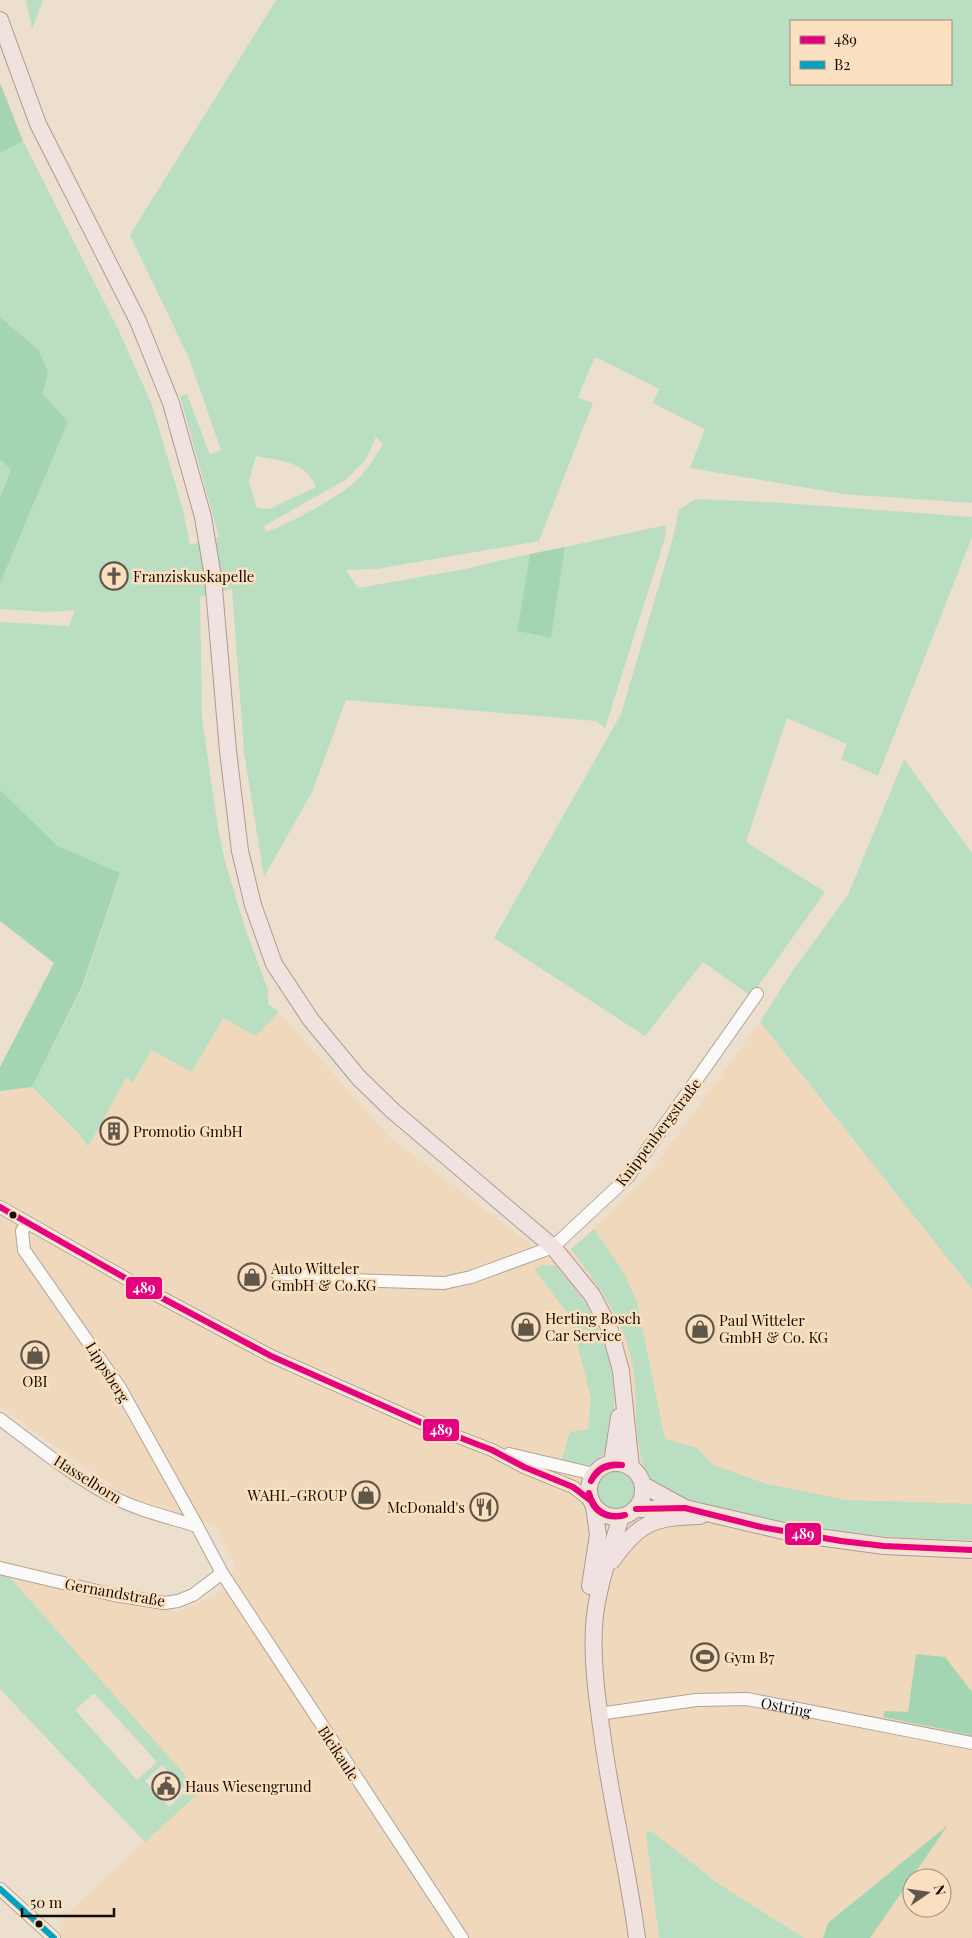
<svg xmlns="http://www.w3.org/2000/svg" width="972" height="1938" viewBox="0 0 972 1938" font-family="'Playfair Display',serif">
<style>
.built{fill:#efd8bc;fill-rule:evenodd}
.green{fill:#badec1;fill-rule:evenodd}
.forest{fill:#a3d5b2}
.lines{fill:none;stroke-linecap:round;stroke-linejoin:round}
.minor-casing{stroke:#afa497;stroke-width:14}
.major-casing{stroke:#b09991;stroke-width:18}
.minor{stroke:#fcfaf8;stroke-width:12}
.major{stroke:#efe2e0;stroke-width:16}
.bus-1-casing{stroke:#fae0c1;stroke-width:10}
.bus-2-casing{stroke:#fae0c1;stroke-width:10}
.bus-1{stroke:#e5007d;stroke-width:6}
.bus-2{stroke:#01a1c4;stroke-width:6}
.bus-dot{fill:#150c03;stroke:#fae0c1;stroke-width:2}
.labels{text-anchor:middle;dominant-baseline:central;stroke-width:5;stroke-linejoin:round;paint-order:stroke}
.poi-label{font-size:15px;fill:#150c03;stroke:#fae0c1;text-anchor:start}
.street-label{font-size:15px;fill:#150c03;stroke:#fae0c1}
.line-badge{stroke:#fae0c1;stroke-width:2}
.badge-label{font-size:14px;text-anchor:middle;font-weight:bold;fill:#fff}
</style>
<rect width="100%" height="100%" fill="#eddfce"/>
<path class="built" d="M279,1012L388,1136L554,1262L581,1241L649,1174L760,1022L972,1289V1938H804L716,1882L653,1833L648,1831L646,1835L659,1938H61L60,1920L199,1792L6,1573L178,1612L219,1593L236,1567L215,1525L144,1502L114,1487L0,1407V1091L32,1087L78,1133L87,1147L126,1078L133,1082L152,1050L192,1071L223,1018L256,1036ZM912,1878H942V1908H912Z"/>
<path class="green" d="M26,0H43L32,29Z
M276,0H972V503L843,494L690,468L705,429L653,403L659,389L595,357L578,397L593,403L539,541L376,569L346,570L358,588L465,569L530,554L517,631L551,638L565,547L666,525L665,538L605,728L596,721L346,700L312,792L264,877L244,752L232,589L200,597L202,718L218,828L225,861L246,931L268,990V1004L279,1012L256,1036L223,1018L192,1072L152,1050L133,1082L126,1078L88,1147L78,1133L32,1087L83,987L120,874L58,846L0,790V622L69,626L75,610L46,612L0,609V584L68,422L43,394L48,372L39,350L0,317V153L23,141L119,331L152,405L183,510L190,545L219,537L180,396L187,394L210,455L221,450L189,358L130,235ZM791,21H951V84H791ZM376,437L383,444C374,459 364,475 350,486C326,504 294,521 266,532L264,526L347,479L366,459ZM256,456C281,461 306,461 316,487L269,509L257,508L249,481Z
M0,460L11,469L0,498Z
M695,499L784,503L972,517V537L878,776L841,759L847,744L787,718L746,842L825,892L751,996L703,962L645,1036L494,938L621,714L672,541L679,510Z
M904,759L972,853V1289L760,1022L791,973L848,895Z
M594,1229L624,1273L637,1302L665,1439L697,1448L713,1465L767,1484L846,1500L972,1504V1540C947,1539 921,1539 896,1537C854,1534 668,1512 649,1477C630,1443 640,1399 632,1362C623,1319 597,1283 571,1249Z
M543,1265L556,1266C567,1279 578,1292 587,1306C609,1344 620,1390 611,1433C610,1439 610,1447 606,1451C602,1458 595,1461 588,1465L562,1460L570,1432L588,1429L591,1399L571,1318L534,1269Z
M595 1491a21 21 0 1 1 42 0a21 21 0 1 1-42 0Z
M0,1572L6,1573L200,1792L145,1842L0,1689ZM94,1693L157,1762L137,1780L75,1710ZM162,1765L186,1791L169,1807L145,1781Z
M648,1831L653,1832L716,1882L804,1938H659L646,1835Z"/>
<path class="forest" d="M0,83L23,141L0,153Z
M0,317L39,350L48,372L43,394L68,422L0,584V498L11,469L0,460Z
M565,547L551,638L517,631L530,554Z
M0,790L58,846L120,873L82,987L32,1087L0,1091V1067L54,963L0,921Z
M916,1654L945,1657L972,1692V1735L883,1717L885,1711L908,1712Z
M948,1825L870,1938H823L828,1923Z"/>
<g class="lines">
<g class="minor-casing">
<g id="minor">
<path d="M0,1207L134,1283L271,1356L422,1423L492,1450L524,1467L573,1487L590,1500"/>
<path d="M27,1223L22,1231L24,1250L120,1388L197,1526"/>
<path d="M277,1273L349,1280L444,1283L471,1277L553,1247L628,1177L757,994"/>
<path d="M0,1419C36,1446 71,1475 111,1496C137,1510 168,1517 197,1526L222,1573L462,1938"/>
<path d="M509,1454L594,1474"/>
<path d="M0,1568L114,1595L164,1603L178,1601L193,1595L222,1573"/>
<path id="s1" d="M599,1714L696,1700L747,1699L972,1743"/>
<path d="M0,1889L54,1938"/>
</g>
</g>
<g class="major-casing">
<path id="major" d="M0,20L38,124L138,321L171,403L203,517L213,577L228,751L240,851L253,905L274,964L311,1020L359,1078L393,1111L553,1247L592,1295L609,1327L621,1371L631,1468
M589 1490a27 27 0 1 1 54 0a27 27 0 1 1-54 0Z
M612,1463L619,1417
M643,1485L685,1508L796,1534L884,1546L972,1550
M636,1509L681,1508
M621,1517C610,1553 596,1590 594,1627C592,1663 597,1698 602,1733C611,1802 628,1869 637,1938
M612,1561C639,1522 654,1517 700,1516
M590,1586L598,1535L594,1507"/>
</g>
<use href="#minor" class="minor"/>
<use href="#major" class="major"/>
<g class="bus-1-casing">
<path id="bus-1" d="M0,1207L134,1283L271,1356L422,1423L492,1450L524,1467L573,1487L590,1500
M591,1481C597,1468 607,1463 622,1465
M591,1481C598,1469 607,1464 622,1465
M589,1493C594,1511 606,1519 625,1515
M589,1493C592,1512 607,1520 625,1515
M636,1509L685,1508L761,1527L841,1541L884,1546L972,1550"/>
</g>
<g class="bus-2-casing">
<path id="bus-2" d="M0,1889L54,1938"/>
</g>
<use href="#bus-1" class="bus-1"/>
<use href="#bus-2" class="bus-2"/>
</g>
<defs>
<g id="church-ring" transform="scale(1.4375)"><circle r="9.5" fill="#fae0c1" stroke="#61564a" stroke-width="1.5"/><path d="M-1.2-6h2.4v3.5h3.3v2.4h-3.3V6h-2.4V-.1h-3.3v-2.4h3.3Z" fill="#61564a"/></g>
<g id="building-ring" transform="scale(1.4375)"><circle r="9.5" fill="#fae0c1" stroke="#61564a" stroke-width="1.5"/><path d="M-4-6H4V6H1V3H-1V6H-4ZM-2.5-4.3h1.7v1.8h-1.7ZM.8-4.3h1.7v1.8H.8ZM-2.5-1h1.7V.8h-1.7ZM.8-1h1.7V.8H.8Z" fill="#61564a"/></g>
<g id="shop-ring" transform="scale(1.4375)"><circle r="9.5" fill="#fae0c1" stroke="#61564a" stroke-width="1.5"/><path d="M-5-2.5h2.3a2.7 3.5 0 0 1 5.4 0H5L5.5 6h-11ZM-1.5-2.5h3a1.5 2.3 0 0 0-3 0Z" fill="#61564a"/></g>
<g id="restaurant-ring" transform="scale(1.4375)"><circle r="9.5" fill="#fae0c1" stroke="#61564a" stroke-width="1.5"/><path d="M-5-6h1v4h1v-4h1v4h1v-4h1v5L-1.5 .5V6h-2V.5L-5-1ZM5-6V6H3V1.5H1.5Q1.5-4 5-6Z" fill="#61564a"/></g>
<g id="stadium-ring" transform="scale(1.4375)"><circle r="9.5" fill="#fae0c1" stroke="#61564a" stroke-width="1.5"/><path d="M0-5a6.5 5 0 1 0 0 10a6.5 5 0 1 0 0-10ZM-3.5-1.8h7v3.6h-7Z" fill="#61564a"/></g>
<g id="civic-ring" transform="scale(1.4375)"><circle r="9.5" fill="#fae0c1" stroke="#61564a" stroke-width="1.5"/><path d="M-.6-6.5H3V-4.5H.6V-3L4-1V1h2V6H-6V1h2V-1L-.6-3ZM-1.2 2.5V6h2.4V2.5Z" fill="#61564a"/></g>
</defs>
<g fill-rule="evenodd">
<use href="#church-ring" x="114" y="576"/>
<use href="#building-ring" x="114" y="1131"/>
<use href="#shop-ring" x="252" y="1277"/>
<use href="#shop-ring" x="526" y="1327"/>
<use href="#shop-ring" x="700" y="1329"/>
<use href="#shop-ring" x="35" y="1355"/>
<use href="#shop-ring" x="366" y="1495"/>
<use href="#restaurant-ring" x="484" y="1507"/>
<use href="#stadium-ring" x="705" y="1657"/>
<use href="#civic-ring" x="166" y="1786"/>
</g>
<g class="bus-dot">
<circle cx="13" cy="1215" r="4.5"/>
<circle cx="39" cy="1924" r="4.5"/>
</g>
<g class="labels">
<g class="poi-label">
<text x="133" y="576">Franziskuskapelle</text>
<text x="133" y="1131">Promotio GmbH</text>
<text x="271" y="1268">Auto Witteler<tspan x="271" dy="17">GmbH &amp; Co.KG</tspan></text>
<text x="545" y="1318">Herting Bosch<tspan x="545" dy="17">Car Service</tspan></text>
<text x="719" y="1320">Paul Witteler<tspan x="719" dy="17">GmbH &amp; Co. KG</tspan></text>
<text x="35" y="1381" text-anchor="middle">OBI</text>
<text x="347" y="1495" text-anchor="end">WAHL-GROUP</text>
<text x="465" y="1507" text-anchor="end">McDonald's</text>
<text x="724" y="1657">Gym B7</text>
<text x="185" y="1786">Haus Wiesengrund</text>
</g>
<g class="street-label">
<text transform="translate(658 1132) rotate(-53)">Knippenbergstraße</text>
<text transform="translate(108 1372) rotate(58)">Lippsberg</text>
<text transform="translate(88 1479) rotate(32)">Hasselborn</text>
<text transform="translate(115 1592) rotate(10)">Gernandstraße</text>
<text stroke="none"><textPath href="#s1" startOffset="189">Ostring</textPath></text>
<text transform="translate(339 1753) rotate(57)">Bleikaule</text>
</g>
</g>
<g class="line-badge">
<rect x="125" y="1276" width="38" height="24" rx="5" fill="#e5007d"/>
<rect x="422" y="1418" width="38" height="24" rx="5" fill="#e5007d"/>
<rect x="784" y="1522" width="38" height="24" rx="5" fill="#e5007d"/>
</g>
<g class="badge-label">
<text x="144" y="1293">489</text>
<text x="441" y="1435">489</text>
<text x="803" y="1539">489</text>
</g>
<rect x="790" y="20" width="162" height="65" fill="#fae0c1" stroke="#9e8b75"/>
<rect x="800" y="36" width="25" height="8" fill="#e5007d" stroke="#9e8b75"/>
<text x="834" y="45" font-size="15" fill="#150c03">489</text>
<rect x="800" y="61" width="25" height="8" fill="#01a1c4" stroke="#9e8b75"/>
<text x="834" y="70" font-size="15" fill="#150c03">B2</text>
<g transform="translate(927 1893) rotate(77)"><circle r="24" fill="#fae0c1" stroke="#9e8b75"/>
<path d="M0-4L9 19L0 12L-9 19Z" fill="#61564a"/>
<text y="-8" font-size="14" font-weight="bold" text-anchor="middle" fill="#150c03">N</text>
</g>
<path d="M22 1908v8h92v-8" fill="none" stroke="#150c03" stroke-width="2.5"/>
<text x="30" y="1908" font-size="15" fill="#150c03" stroke="#fae0c1" stroke-width="4" paint-order="stroke">50 m</text>
</svg>
